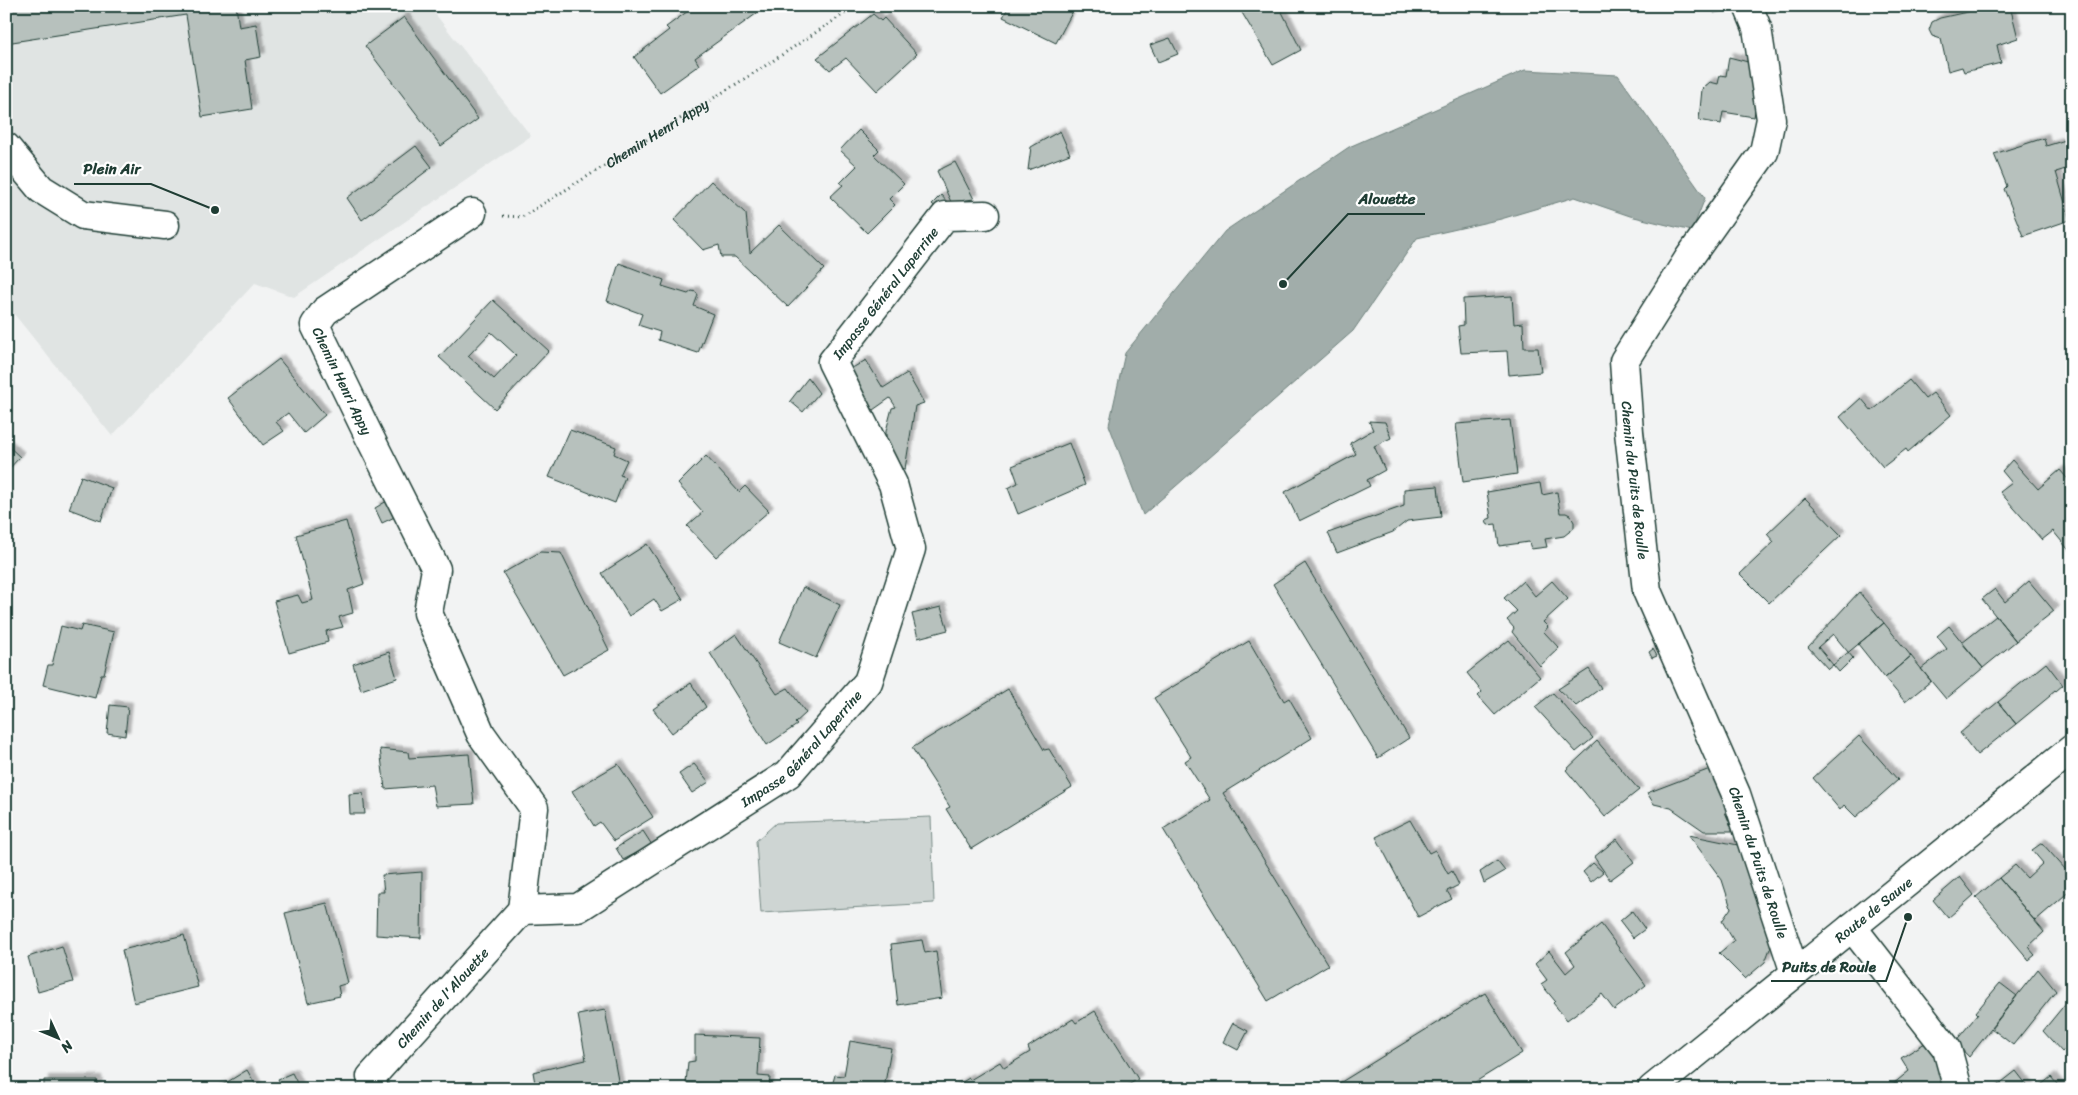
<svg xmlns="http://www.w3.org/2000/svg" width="2078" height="1095" viewBox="0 0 2078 1095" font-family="Sriracha,sans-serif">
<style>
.built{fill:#e0e4e3}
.green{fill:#ced5d3;stroke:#768984}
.water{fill:#a1adaa;stroke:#6d807b}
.building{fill:#b7c1bd;stroke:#1f3d34;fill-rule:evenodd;filter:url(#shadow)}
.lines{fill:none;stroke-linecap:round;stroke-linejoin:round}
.minor-casing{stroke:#1f3d34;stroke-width:31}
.major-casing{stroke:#1f3d34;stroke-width:31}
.path{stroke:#1f3d34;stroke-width:3;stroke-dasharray:1 4;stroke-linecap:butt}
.minor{stroke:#fff;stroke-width:28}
.major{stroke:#fff;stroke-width:28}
.labels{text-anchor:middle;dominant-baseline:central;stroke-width:4.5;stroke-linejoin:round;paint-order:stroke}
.street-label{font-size:14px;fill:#1f3d34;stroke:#fff}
.leader{fill:none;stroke:#1f3d34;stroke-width:2}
.callout-dot{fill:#1f3d34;stroke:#fff;stroke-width:2}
.callout-label{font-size:15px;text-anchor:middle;font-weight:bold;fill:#1f3d34;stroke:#fff;stroke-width:4.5;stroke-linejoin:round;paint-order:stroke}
</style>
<defs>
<filter id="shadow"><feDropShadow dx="4.5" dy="-4.5" stdDeviation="1" flood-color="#0004"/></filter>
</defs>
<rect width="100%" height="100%" fill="#f2f3f3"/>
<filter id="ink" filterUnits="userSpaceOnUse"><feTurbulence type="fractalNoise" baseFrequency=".02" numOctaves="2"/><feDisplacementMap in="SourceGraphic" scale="10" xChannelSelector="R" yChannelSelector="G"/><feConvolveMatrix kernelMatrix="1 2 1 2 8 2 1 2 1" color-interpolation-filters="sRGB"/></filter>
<g filter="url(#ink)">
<path class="built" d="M6,6H429L531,136L294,297L255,283L112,436L6,304Z"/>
<path class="green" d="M931,817L934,903L761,913L756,841L776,823Z"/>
<path class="water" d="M1525,70L1618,75L1705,198L1692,231L1630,216L1575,197L1501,219L1417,238L1353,331L1143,515L1109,425L1125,353L1225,231L1349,147Z"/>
<path class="building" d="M6,6H236L239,27L256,24L261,57L245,60L252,109L202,117L186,15L6,43Z
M695,6H767L695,58L699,65L660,93L634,57L669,30L666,27Z
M1009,6H1074L1075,7L1056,43L1003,17Z
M1238,6H1279L1301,50L1273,65Z
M1711,6H1738L1739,8L1714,13Z
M1994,6H2010L2018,38L1997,45L2001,63L1964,72L1962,67L1948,71L1941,39L1932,36L1929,30L1932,22L1940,18Z
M873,14L881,21L884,18L917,54L877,91L846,58L830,70L817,58Z
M404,17L478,119L441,146L365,46Z
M1170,38L1178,54L1158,62L1150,45Z
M1729,57L1748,62L1757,98L1754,117L1723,112L1721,124L1699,120L1702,89L1710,82L1718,84L1720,75L1726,76Z
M859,130L879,150L874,155L904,184L889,199L895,205L867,233L830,197L843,185L840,183L857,166L840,150Z
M1060,131L1070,154L1028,170L1031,147Z
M2044,138L2046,146L2072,138V167L2056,172L2070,220L2023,236L2004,189L2007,186L1994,154Z
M416,146L432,167L362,220L347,198Z
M955,162L974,199L951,202L937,171Z
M711,181L746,214L750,253L779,225L824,269L788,307L735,257H721L719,245L703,250L674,220Z
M941,195L947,202L940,211L932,204Z
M619,263L664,280L662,286L688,294L692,291L696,292L698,295L694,306L713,314L698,353L658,340L660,332L638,325L642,314L607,301Z
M1512,296L1514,324L1523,323L1524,348H1538L1541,372L1509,375L1507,351L1461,353L1458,326L1464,325L1463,299Z
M493,300L549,351L495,409L439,357ZM491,332L516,355L494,379L468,356Z
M279,359L325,415L304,433L288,413L276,422L284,431L263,445L228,398Z
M866,360L883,388L907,373L924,403L915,406L905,469L891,467L886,457V431L892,408L896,407L890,398L873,410L858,391L849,370Z
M808,378L819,393L803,412L790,401Z
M1909,380L1925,399L1933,393L1951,415L1908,452L1906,449L1883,467L1840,417L1861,398L1872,411Z
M1510,420L1517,474L1463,482L1456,424Z
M1369,421L1385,422L1391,438L1374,446L1385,470L1367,480L1370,486L1299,521L1285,492L1356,454L1350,443L1373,430Z
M570,430L616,447L614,454L627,460L620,475L625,477L615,503L549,477Z
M1069,443L1085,485L1018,514L1008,488L1018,483L1012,466Z
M6,444L20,457L6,472Z
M706,456L739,492L745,486L769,511L716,557L687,526L703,512L678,484Z
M2012,460L2038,489L2060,470L2072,484V554L2053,531L2042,540L2000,492L2012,483L2002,471Z
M81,476L112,488L101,521L69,509Z
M1540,483L1542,495L1557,492L1560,513H1566L1570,515L1574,522V528L1564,536L1545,539L1547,547L1531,549L1529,542L1499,546L1496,524L1488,525L1486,520L1491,518L1487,492Z
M1438,486L1441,517L1407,521L1393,532L1337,553L1328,533L1404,506V489Z
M392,498L401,514L382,523L375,508Z
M1805,498L1841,535L1769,603L1740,574L1774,542L1767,534Z
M346,521L364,584L348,590L353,613L339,617L343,627L326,631L328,642L289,653L274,601L298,595L302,603L313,600L296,535Z
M647,544L683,599L662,611L654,599L629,616L602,573Z
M540,552L561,553L609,650L563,675L503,573Z
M1305,563L1409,738L1378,758L1273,584Z
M1523,581L1535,596L1552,581L1568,599L1543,622L1548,627L1544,632L1559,648L1540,666L1512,632L1514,628L1507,620L1517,611L1504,598Z
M2029,581L2054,611L2016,641L1982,599L1995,589L2005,602Z
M803,587L840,605L816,658L779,642Z
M1859,592L1884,623L1828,669L1808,647Z
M941,607L948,630L918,638L912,614Z
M1996,616L2016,641L1983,668L1962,643Z
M1884,623L1911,656L1885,678L1858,644Z
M82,625L114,632L104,674H101L95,698L43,685L48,665H52L61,626L80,631Z
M1949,626L1983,668L1946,699L1921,669L1947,649L1937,636Z
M736,634L777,694L788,688L806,713L795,723L797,725L767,745L710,653Z
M1833,634L1853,658L1839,672L1818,647Z
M1509,640L1540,677L1495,715L1478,696L1482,692L1467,673Z
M1249,641L1284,701L1289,698L1312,738L1223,793L1328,965L1268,1001L1163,829L1210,800L1185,761L1191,757L1154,698Z
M1653,649L1657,656L1652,658L1649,652Z
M389,652L397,678L361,690L353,664Z
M1911,656L1931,681L1905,702L1885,678Z
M2046,663L2063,685L2056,691L2055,690L2049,695L2050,696L2016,724L1998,702Z
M1589,669L1601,688L1576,706L1558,689Z
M691,683L706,707L672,733L653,709Z
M1008,689L1044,750L1049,749L1072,787L971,849L946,809L950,807L912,748Z
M1553,693L1593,738L1576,752L1535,707Z
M1998,702L2016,724L1977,755L1960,733Z
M110,705L128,707L125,736L107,733Z
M1859,736L1898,780L1856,817L1844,805L1840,810L1813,778Z
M1597,741L1639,790L1605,817L1566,770Z
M380,749L408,752L409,758L469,754L474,804L436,806L432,785L385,789Z
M618,764L653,817L614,841L600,822L594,826L572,791Z
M694,764L709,782L692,793L679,774Z
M1710,769L1721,791L1733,808L1725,812L1733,831H1704L1671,808L1654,804L1647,793Z
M363,793L365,814H350L349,794Z
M1410,820L1429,853L1435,850L1448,874L1452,871L1459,885L1447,891L1452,899L1418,917L1376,837Z
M643,831L652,845L623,860L616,848Z
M1689,835L1738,845L1771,946L1765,962L1745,979L1719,953L1734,941L1722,921L1731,908L1722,880Z
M1617,839L1634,862L1610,880L1594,857Z
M2042,843L2066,870L2072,865V889L2035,921L1999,878L2015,865L2027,878L2043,863L2032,850Z
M1497,861L1505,871L1484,883L1480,872Z
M1593,863L1603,872L1591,882L1583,872Z
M422,872L421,938L376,935L377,892H384L382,875Z
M1960,877L1974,895L1948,918L1933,900Z
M1999,878L2044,932L2028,947L2035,955L2029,960L1976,897Z
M327,903L348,983L338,986L340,996L308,1003L285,913Z
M1632,911L1645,929L1633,938L1620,921Z
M1601,924L1646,985L1614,1010L1602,994L1567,1020L1553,1003L1555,1001L1541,984L1547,980L1535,964L1549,951L1566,973L1575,965L1566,952Z
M184,935L198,987L134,1003L122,950Z
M922,940L925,953L936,951L942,998L898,1005L891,944Z
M62,946L73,982L38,992L28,957Z
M2038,969L2056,991L2013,1045L1991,1028Z
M2000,983L2017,996L1969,1057L1955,1042L1978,1014L1976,1012Z
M1485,993L1522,1053L1464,1089H1330Z
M2066,1003L2072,1009V1043L2062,1052L2043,1031Z
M605,1010L619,1086L606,1089H536L533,1072L586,1060L578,1015Z
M1095,1011L1138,1079L1122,1089H951L969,1078L970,1080L1000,1062L1004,1068L1030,1052L1028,1047L1073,1019L1076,1023Z
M1233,1023L1248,1031L1238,1050L1223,1042Z
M695,1035L760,1038L758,1076L770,1077L769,1089H736V1086L686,1083L688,1062L695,1061Z
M850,1041L891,1048L884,1089H831L835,1075L844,1076Z
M1925,1043L1938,1060L1944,1089H1887L1909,1071L1901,1058Z
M247,1070L258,1089H216Z
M2016,1071L2030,1089H1993Z
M292,1073L300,1089H283L278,1079Z
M2051,1077L2061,1089H2036Z
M44,1080H97L98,1089H44Z"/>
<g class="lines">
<g class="minor-casing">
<g id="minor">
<path id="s2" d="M1748,6L1757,28L1771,119L1764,152L1689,258L1624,361L1629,432L1647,591L1736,794L1795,973"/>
<path d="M6,147L41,189L83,215L165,225"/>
<path id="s3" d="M472,213L325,311L315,325L370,438L436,569L428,613L481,734L534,808L522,910"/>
<path id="s4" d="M522,910L578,908L788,774L868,682L911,549L893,484L832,362L945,216L985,215"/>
<path d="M1852,927L1947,1049L1958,1089"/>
<path id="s5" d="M374,1089L371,1077L522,910"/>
</g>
</g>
<g class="major-casing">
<g id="major">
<path id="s6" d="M1652,1089L2072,749"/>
</g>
</g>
<path class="path" id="s1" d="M503,216L522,217L762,68L856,6"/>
<use href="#minor" class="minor"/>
<use href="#major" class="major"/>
</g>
</g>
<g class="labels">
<g class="street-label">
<text stroke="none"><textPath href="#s1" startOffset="178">Chemin Henri Appy</textPath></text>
<text stroke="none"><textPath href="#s4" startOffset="858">Impasse Général Laperrine</textPath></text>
<text stroke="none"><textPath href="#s3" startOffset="256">Chemin Henri Appy</textPath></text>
<text stroke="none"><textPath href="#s2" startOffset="521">Chemin du Puits de Roulle</textPath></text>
<text stroke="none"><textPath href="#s4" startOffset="332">Impasse Général Laperrine</textPath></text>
<text stroke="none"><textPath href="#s2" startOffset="926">Chemin du Puits de Roulle</textPath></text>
<text stroke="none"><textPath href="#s6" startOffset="285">Route de Sauve</textPath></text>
<text stroke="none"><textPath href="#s5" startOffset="119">Chemin de l'Alouette</textPath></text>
</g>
</g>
<path class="leader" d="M215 210L151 184H74M1283 284L1348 214H1425M1908 917L1886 981H1771"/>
<g class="callout-dot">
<circle cx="215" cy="210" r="5"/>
<circle cx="1283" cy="284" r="5"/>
<circle cx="1908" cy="917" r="5"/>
</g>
<g class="callout-label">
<text x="112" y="174">Plein Air</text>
<text x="1387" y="204">Alouette</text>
<text x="1829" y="972">Puits de Roule</text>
</g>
<rect width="2078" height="1095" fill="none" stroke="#fff" stroke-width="25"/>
<rect x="12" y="12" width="2053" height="1070" fill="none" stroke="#1f3d34" stroke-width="2" filter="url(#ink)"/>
<g transform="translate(58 1038) rotate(134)" stroke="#ffffff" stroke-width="4" paint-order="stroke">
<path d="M0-4L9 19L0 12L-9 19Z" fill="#1f3d34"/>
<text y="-8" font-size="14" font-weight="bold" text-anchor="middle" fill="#1f3d34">N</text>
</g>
</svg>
